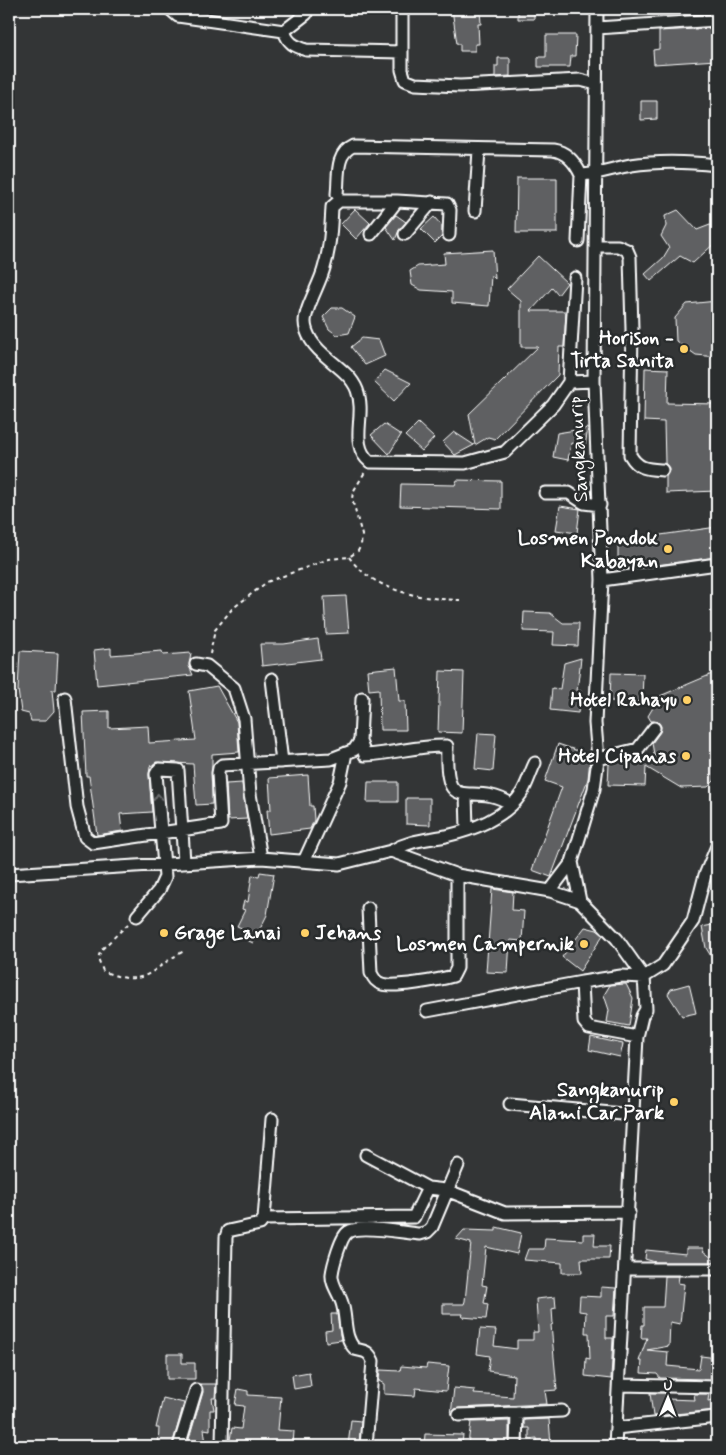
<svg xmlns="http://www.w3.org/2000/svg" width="726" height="1455" viewBox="0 0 726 1455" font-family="Mynerve,sans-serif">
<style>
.building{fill:#5f6162;stroke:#fff}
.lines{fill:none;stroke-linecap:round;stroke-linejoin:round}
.minor-casing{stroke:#fff;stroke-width:15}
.path{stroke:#fff;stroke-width:2;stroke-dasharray:4 4;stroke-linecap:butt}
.minor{stroke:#2a2d2e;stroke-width:11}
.oneway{stroke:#6a6c6d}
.poi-dot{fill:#ffd166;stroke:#2a2d2e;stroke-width:2}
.labels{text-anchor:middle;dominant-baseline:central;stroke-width:5;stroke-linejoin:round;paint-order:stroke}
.poi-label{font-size:20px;font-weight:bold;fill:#fff;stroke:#2a2d2e;text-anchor:end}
.street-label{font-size:20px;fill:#fff;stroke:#2a2d2e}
</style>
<rect width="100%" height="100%" fill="#333536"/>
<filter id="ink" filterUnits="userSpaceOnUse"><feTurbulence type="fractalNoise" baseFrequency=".02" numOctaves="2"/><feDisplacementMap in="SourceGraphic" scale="10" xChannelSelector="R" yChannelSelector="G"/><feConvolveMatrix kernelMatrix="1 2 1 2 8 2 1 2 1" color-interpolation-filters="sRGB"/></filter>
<g filter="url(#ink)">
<path class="building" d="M452,9H480L481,24H478L479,44H475V51H460V44H457Z
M518,9H534V19H518Z
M713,28V45L717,44V60L654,64L653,50L659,49V31Z
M546,35H576L575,56H571L570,67H538V57H546Z
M498,58H510V76L495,77V66H498Z
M641,101H657V119L641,120Z
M517,178H557V233H516Z
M355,209L370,223L356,239L341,224Z
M678,210L697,230L710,225L717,229V241L693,263L680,256L651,281L645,274L663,258L669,248L661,236L666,226L665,216Z
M396,215L406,222L399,230L395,240L386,227Z
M434,217L442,226V236L435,243L421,229Z
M493,250L495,279L491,275L489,306L452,303V292L421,290L412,285L410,271L418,266L445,264L444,253Z
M538,256L567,283L558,295L552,288L531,311H566L564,347H559L558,375L495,439L488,437L475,445L469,414L538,347H521V301L507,289Z
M717,301V357L696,355L676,341L675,318L687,304Z
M332,308H342L355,317L349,333L337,335L329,329L323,317Z
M362,338L379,340L385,356L365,365L351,347Z
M645,368L668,369L667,403L717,404V491L666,493V477L669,470L665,463L664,422L644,421Z
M385,370L411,383L394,401L374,382Z
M418,423L434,438L422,451L405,436Z
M384,424L401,435L389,454L371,435Z
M588,428L585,446L571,443L568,460L553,457L557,433Z
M454,432L474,445L455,455L443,442Z
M457,480L501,481V509L400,506L401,484L455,485Z
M560,506L580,509L577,533L556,530Z
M717,527V557L618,570V541Z
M346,596L349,633L326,634L324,597Z
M524,612L550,613L563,623H579L578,646L553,645L554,632L523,631Z
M318,639L321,659L262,666L260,644H284Z
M111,648V655L162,651L163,655L191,653L189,666L193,675L97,685L94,650Z
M20,651L58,653L56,690H52L54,711L45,721H31L29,714L21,712L18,690Z
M581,658L577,691H581L578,713L550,710L552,688L560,689L564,663Z
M396,667L399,701H405L406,730H380L379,689L369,690L367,670Z
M440,671L464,672L462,733L438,732Z
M611,673L643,674L642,702L610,701Z
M712,674L717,677V778L708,787L681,788L646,767L645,786L608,785L609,764L625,760H655L652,743L660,732L661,726L658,722L651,721L648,716L660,696Z
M217,686L237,722L239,752L212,754V804L196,805L193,764L156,762L150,767L149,775L152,812L120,814L122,831L97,835L89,776H86L83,712L109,711V728L148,726L149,743L196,740L189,691Z
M478,733L496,734L493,771L475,769Z
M558,744L590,755V759L588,779L551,877L532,870L562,787L545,781Z
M308,775L310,806H313L314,820L310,829L269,834L267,810H271L269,778Z
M368,782H398V802H367Z
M242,783L247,819L228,820L226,784Z
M406,798H430V825L406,824Z
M260,872L274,874L267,915L253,943L242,938L246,930L237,926L245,910L242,909L244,901L248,902L252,875L259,876Z
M492,889L513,892L512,910L524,911L522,941L510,940L508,973L486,972Z
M717,924V966L706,948L702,927Z
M585,927L597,930L603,935L580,971L562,957Z
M626,984L633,998L629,1026L607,1022L609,1010L604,995L610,985Z
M689,984L696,1013L682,1016L668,994L671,989Z
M591,1037L623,1044L620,1057L589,1050Z
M496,1227L521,1233L517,1254L486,1247L482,1285L487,1286L484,1303L488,1304L486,1319L462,1317L463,1314H443V1304H464L465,1301L471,1243L456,1239L464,1230L496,1231Z
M583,1234H595L594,1246H610L609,1259H581L582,1273H562V1263L524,1260L528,1249H544L545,1238L583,1240Z
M686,1248H703V1251L717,1262H655L645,1259L646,1250L686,1254Z
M665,1276H679L678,1283L684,1284L680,1324L670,1322L669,1346L647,1350L668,1352L667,1366L699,1369L701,1356L717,1358V1372L711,1373V1379L660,1378L657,1374L641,1373L642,1361H639L647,1338H641L642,1325H644V1307H663Z
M601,1287L616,1288L614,1316H606V1338H613L611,1379L585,1376L586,1358L590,1359L589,1333H585L586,1312L579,1311L580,1296L601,1297Z
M555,1297L556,1308L552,1309L553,1324L551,1325L557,1390L545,1391L547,1404L459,1408L455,1409L451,1415L454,1388L475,1390L474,1394L513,1397L514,1375L488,1371L490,1356L477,1354L480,1329L496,1330L494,1346L517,1349V1340H533V1332H538L536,1299Z
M331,1314H337L341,1340L326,1342L325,1331L332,1330Z
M167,1354H182V1363H195V1379H167Z
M427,1364L449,1366L446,1391L416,1388L415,1396L384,1394V1384L379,1381L380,1370L400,1371L401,1366L426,1368Z
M309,1372L311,1386L294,1389L292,1375Z
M200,1384H216L215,1398H212L214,1410H210V1430L204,1429L206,1444L187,1446L203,1392Z
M238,1389L248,1391V1395L281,1397L278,1430L294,1431L293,1446H229L232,1428L241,1429L244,1406L235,1405Z
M650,1393H666V1399L695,1400L694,1394H709L708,1401L717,1399V1410L653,1416Z
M163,1398L184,1403L172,1446H158L159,1428H156Z
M549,1419L551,1445L537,1446V1438L529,1439V1428H524V1420Z
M351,1420L361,1421L359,1446H348Z
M509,1421V1446L468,1444L471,1422Z
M425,1434L463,1435L462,1444L424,1446Z"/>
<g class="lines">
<g class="minor-casing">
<path id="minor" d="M170,9L178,16L284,31L306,14
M402,9V70L405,80L415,84L460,86L580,80L596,84
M597,28L717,20
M284,31C288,43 294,46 306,50L402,52
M337,194C339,176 335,154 353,146L553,150C567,152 575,162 581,175C599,174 614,168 631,165C658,161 690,162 717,165
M475,211L479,150
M371,234L397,201
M405,234L432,202
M449,235L450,210L447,204L397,201H339L332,207C331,228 330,249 324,268C320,284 305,308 305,322C305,327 308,335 311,340C322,359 349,369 357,390C367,416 348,444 370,462L465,463L505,452L553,405L569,382L575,278
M578,241L581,175
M595,246H618L627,250L630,257L632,329L630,455C638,469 647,469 662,470
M569,382L594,381
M545,493H569L584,503L600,505
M602,580L717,564
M196,664L207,666L234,688L244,719L250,794L261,858
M272,679L282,762
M65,698L77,807L85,837L93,843L221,824L218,773L219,768L222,765L331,759L354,750L360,741
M362,698L360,741L365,755C393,754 419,745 447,746C444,821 470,778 511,804
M598,759L638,749L654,728
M466,795L467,828
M391,851C411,840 424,840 446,836C473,830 506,817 521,794C527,785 530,773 535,763
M304,861L340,782L346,753
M572,862L580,901
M9,874L261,858L339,864L391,851L457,875L550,891L580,901L617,939L644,977L646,1009L642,1016L637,1037L615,1446
M550,891L572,862L594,789L598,759L595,723L602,580L594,381L597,9
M368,908L371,973C374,979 376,982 382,984C394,988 439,980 453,976L457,968V875
M137,916L159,890L165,877L156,774L159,769L178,770L184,862
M582,982L584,1022L589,1028L637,1037
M427,1011L582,982L621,976L644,977L663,965L693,921L705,875L717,846
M510,1104L634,1115
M366,1155L428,1188L446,1190L505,1213L629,1212
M264,1219L414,1217L428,1188
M626,1269H717
M620,1385L717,1387
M517,1413L562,1411
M459,1415L517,1413L516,1446
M616,1428L717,1417
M179,1446L196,1390
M222,1446L226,1237L228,1231L260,1224L264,1219L272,1119
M366,1446L373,1361C368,1350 365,1352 355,1349C343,1337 347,1318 342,1303C339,1293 331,1284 332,1274C333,1266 341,1236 348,1232C360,1224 404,1233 420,1234L427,1232L432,1227L458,1165"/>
</g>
<path class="path" d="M349,557C373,591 421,599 460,600
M210,654L215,630L232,609L267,582L329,559L349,557L358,551L361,545L362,535L352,499L353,492L365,472
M128,924L101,950L98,958L103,971C147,990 150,968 186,950"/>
<use href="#minor" class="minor"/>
</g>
<defs><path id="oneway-chevron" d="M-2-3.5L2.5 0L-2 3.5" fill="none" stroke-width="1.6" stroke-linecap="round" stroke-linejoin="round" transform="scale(1.25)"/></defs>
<use class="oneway" href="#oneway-chevron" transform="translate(158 797) rotate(-95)"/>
</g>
<g class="poi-dot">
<circle cx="684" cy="349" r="5"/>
<circle cx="668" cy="549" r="5"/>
<circle cx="687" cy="700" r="5"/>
<circle cx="686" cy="756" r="5"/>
<circle cx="164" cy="933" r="5"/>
<circle cx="305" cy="933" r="5"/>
<circle cx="584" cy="944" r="5"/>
<circle cx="674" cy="1102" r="5"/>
</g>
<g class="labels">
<g class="poi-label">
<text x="674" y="338">Horison -<tspan x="674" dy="23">Tirta Sanita</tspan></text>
<text x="658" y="538">Losmen Pondok<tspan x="658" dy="23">Kabayan</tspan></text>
<text x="677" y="700">Hotel Rahayu</text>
<text x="676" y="756">Hotel Cipanas</text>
<text x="174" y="933" text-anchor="start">Grage Lanai</text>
<text x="315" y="933" text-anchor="start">Jehans</text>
<text x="574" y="944">Losmen Campernik</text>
<text x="664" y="1090">Sangkanurip<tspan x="664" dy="23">Alami Car Park</tspan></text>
</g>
<g class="street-label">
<text transform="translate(579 449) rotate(-93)">Sangkanurip</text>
</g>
</g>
<rect width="726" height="1455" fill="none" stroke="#2a2d2e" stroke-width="30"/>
<rect x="15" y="15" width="696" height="1425" fill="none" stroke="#fff" stroke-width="2" filter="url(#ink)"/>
<g transform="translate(668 1398) rotate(1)" stroke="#2a2d2e" stroke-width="4" paint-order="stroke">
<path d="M0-4L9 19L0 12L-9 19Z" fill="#ffffff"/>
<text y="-8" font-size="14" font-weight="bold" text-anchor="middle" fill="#ffffff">U</text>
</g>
</svg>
